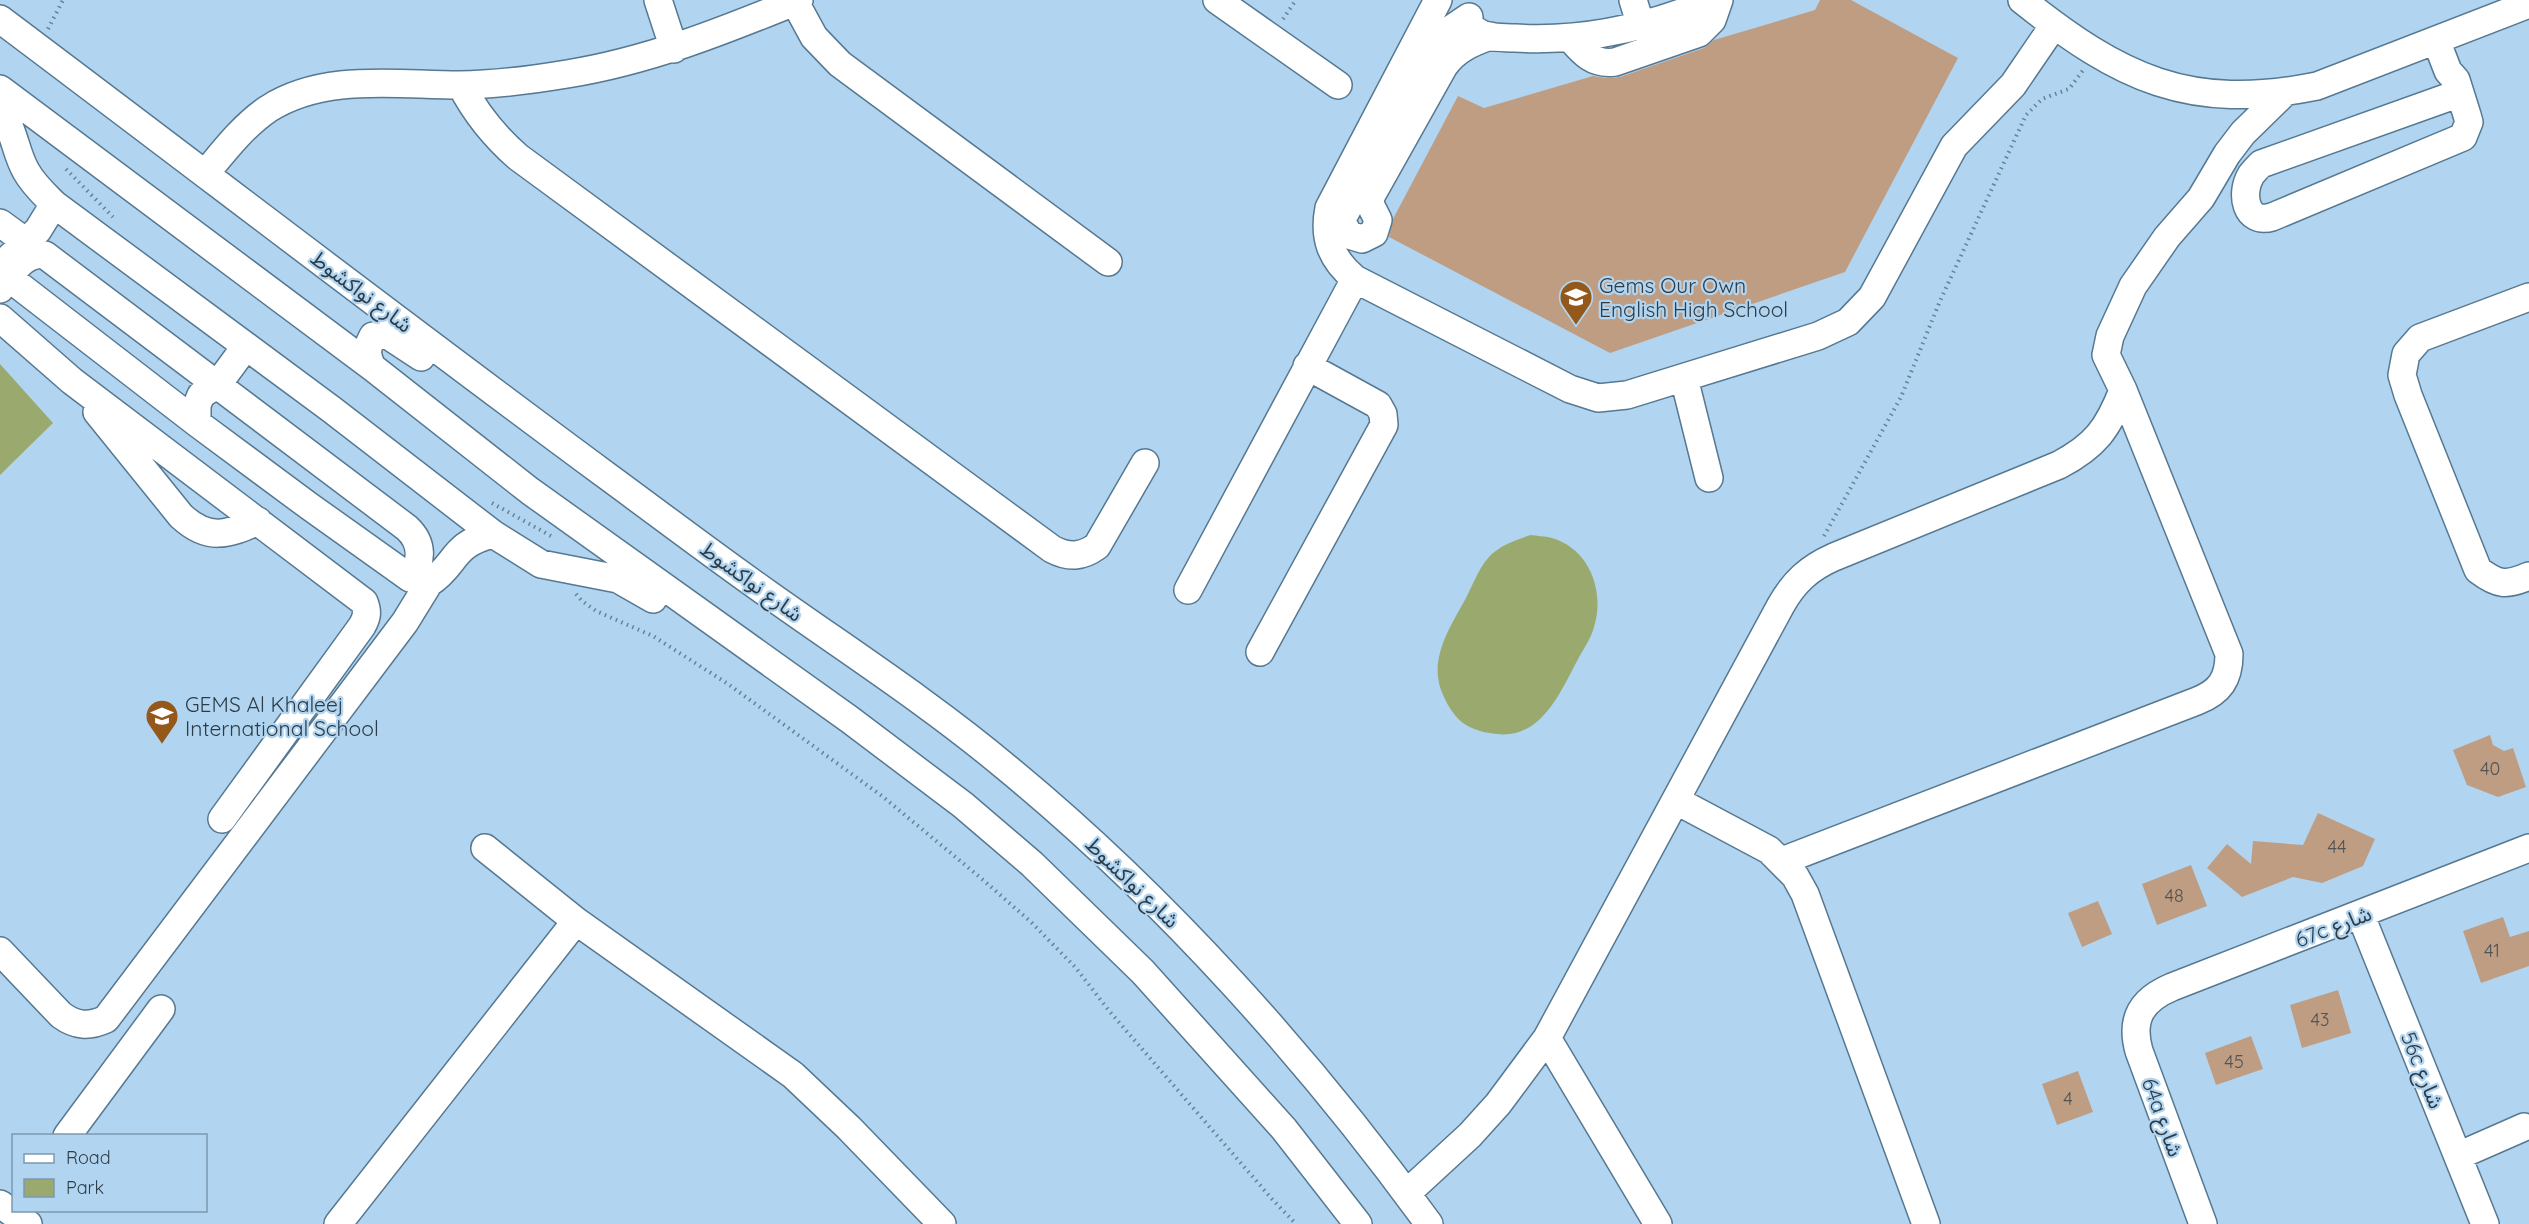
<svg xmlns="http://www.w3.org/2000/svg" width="2529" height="1224" viewBox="0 0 2529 1224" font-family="Quicksand,'Noto Sans Arabic',sans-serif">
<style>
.green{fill:#9aaa6f}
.building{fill:#be9d82}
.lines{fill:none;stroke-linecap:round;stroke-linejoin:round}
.minor-casing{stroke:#567891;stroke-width:30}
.path{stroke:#688193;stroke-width:4;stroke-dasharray:1.5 4.5;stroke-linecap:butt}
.minor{stroke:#fff;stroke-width:27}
.labels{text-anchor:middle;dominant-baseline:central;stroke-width:4.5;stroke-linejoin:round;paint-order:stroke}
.number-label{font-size:18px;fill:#515455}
.poi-label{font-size:21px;fill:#2d3c46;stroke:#b1d5f1;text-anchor:start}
.street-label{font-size:21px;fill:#2d3c46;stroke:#b1d5f1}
</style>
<rect width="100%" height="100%" fill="#b1d5f1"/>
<path class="green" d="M0,364L53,423L0,475Z
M1530,535C1537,536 1545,536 1552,538C1590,549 1605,592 1594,627C1591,639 1582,651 1576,663C1559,695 1540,739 1497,734C1485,733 1473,730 1463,723C1454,716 1448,706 1444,697C1426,661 1450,628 1467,596C1474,582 1481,563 1493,553C1504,544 1517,540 1530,535Z"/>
<path class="building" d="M1820,0H1851L1958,58L1845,272L1610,353L1389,237L1393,219L1458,96L1484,108L1593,76L1606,78L1620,77L1704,48L1714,40L1815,10Z
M2490,735L2493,745L2504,751L2513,748L2526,787L2498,797L2467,785L2453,750Z
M2318,813L2375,839L2363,866L2322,883L2293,877L2242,897L2207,868L2227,844L2251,864L2253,841L2303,845Z
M2191,865L2207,906L2157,925L2142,884Z
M2098,901L2112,934L2082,947L2068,913Z
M2503,917L2510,937L2529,931V966L2481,983L2463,931Z
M2338,990L2351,1033L2302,1048L2290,1005Z
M2251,1036L2263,1069L2216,1085L2205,1053Z
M2078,1071L2093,1112L2057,1125L2042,1084Z"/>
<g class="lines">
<g class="minor-casing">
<path id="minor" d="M658,0L674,49
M1217,0L1338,85
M1438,0L1329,208C1323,238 1331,259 1355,279L1570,389L1598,398L1627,395L1818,336L1848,322L1872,297L1954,146L2013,85L2054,25
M1633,0L1641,26
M2022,0C2120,78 2189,112 2317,86L2529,4
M795,2L814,37L840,64L1108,262
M1469,17L1444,34L1433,53L1343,217V224L1349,235L1362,239L1374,233L1378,220L1371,206L1370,198L1444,66C1456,49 1471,43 1490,36
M0,19C201,170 401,324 603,473C659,514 714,556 771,596C850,652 932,705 1007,768C1164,897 1310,1060 1429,1224
M1475,30C1486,39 1501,37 1515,38C1584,42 1651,27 1714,0
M1570,38C1583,53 1593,65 1615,62L1699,33L1712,20L1719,0
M2436,40L2448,71L2456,80L2467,115L2469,122L2463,137L2272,217C2245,225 2240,193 2251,175C2254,171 2258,167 2261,164L2460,93
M461,85C476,114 494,136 518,157L1052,549C1069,558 1082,557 1097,546L1145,463
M0,89L372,367L530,491L849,719L963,805L1032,864L1143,972L1284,1129L1358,1224
M0,110C14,128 15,152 26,171C33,184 44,194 54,204L331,409L493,534L541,564L618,579L653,599
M205,174C224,151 243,126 268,109C324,73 395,85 459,85C495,85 531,80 567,74C648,61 723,31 799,0
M0,223L26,242
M7,260L38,230L54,204
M8,277L197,423L309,506L410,578L429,583C458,564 450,545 493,534
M0,289C10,274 25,251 45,255L407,528C423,543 423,561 410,578
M2529,297L2420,338L2406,354L2402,375L2408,395L2478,570C2498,585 2506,586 2529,576
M0,318L72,381L364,602C368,612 367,617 362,626L222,819
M372,367C366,354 366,349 373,336L386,334L421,357
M1684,378L1709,478
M97,412L181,516C208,541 227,535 258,521
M197,423V405L201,395L218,384L246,346
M1188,590L1355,279
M1260,652L1384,425L1383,414L1378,405L1307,366
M1677,801L1769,850L1795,876L1805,894L1926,1224
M1782,861L2197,701C2220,692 2229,679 2229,654L2123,390L2106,355L2110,336L2133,286L2167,237L2201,198L2227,154L2243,133L2284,93
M2361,916L2485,1224
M576,921L793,1075L849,1128L942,1224
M0,951L61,1015C76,1026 89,1027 106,1019L405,622L429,583
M1547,1038L1658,1224
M67,1136L161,1009
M2458,1156L2524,1127
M1407,1193L1470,1135L1498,1104L1547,1038L1781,605C1794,582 1809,568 1834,557L2059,465C2095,446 2108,429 2123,390
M0,1204L28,1224
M338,1224L576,921L485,848
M2203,1224L2139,1051C2130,1019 2141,1000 2172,987L2529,848"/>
</g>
<path class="path" d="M1283,19L1296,0
M48,29L63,0
M66,169L113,217
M492,503L551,536
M1824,536L1901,397L1940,301L2026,115L2042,99L2069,89L2084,69
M576,594L582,601L596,611L653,636L728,684L882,796L982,879L1031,922L1076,968L1110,1012L1272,1199L1296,1224"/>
<use href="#minor" class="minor"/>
</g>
<defs>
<g id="school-pin" transform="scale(1.725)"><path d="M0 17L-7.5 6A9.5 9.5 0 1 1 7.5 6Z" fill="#95581b" stroke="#b1d5f1"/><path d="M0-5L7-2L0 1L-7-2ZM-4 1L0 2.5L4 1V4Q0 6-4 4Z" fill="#fff"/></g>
</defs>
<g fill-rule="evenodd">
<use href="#school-pin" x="1576" y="297"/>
<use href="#school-pin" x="162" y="716"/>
</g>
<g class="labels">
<g class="number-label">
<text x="2490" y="768">40</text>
<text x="2337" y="846">44</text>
<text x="2174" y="895">48</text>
<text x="2492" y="950">41</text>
<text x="2320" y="1019">43</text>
<text x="2234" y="1061">45</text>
<text x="2068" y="1098">4</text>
</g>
<g class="poi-label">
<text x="1599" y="285">Gems Our Own<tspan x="1599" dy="24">English High School</tspan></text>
<text x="185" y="704">GEMS Al Khaleej<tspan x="185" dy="24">International School</tspan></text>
</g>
<g class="street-label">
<text transform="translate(362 291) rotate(37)">شارع نواكشوط</text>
<text transform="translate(752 581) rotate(36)">شارع نواكشوط</text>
<text transform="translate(1133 882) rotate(44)">شارع نواكشوط</text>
<text transform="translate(2333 926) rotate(-21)">67c شارع</text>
<text transform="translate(2423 1070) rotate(68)">56c شارع</text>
<text transform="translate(2163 1117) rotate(70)">64a شارع</text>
</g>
</g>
<rect x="12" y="1134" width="195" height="78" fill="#b1d5f1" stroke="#7c98ad" stroke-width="1.5"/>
<rect x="24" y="1154" width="30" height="9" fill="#ffffff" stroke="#7c98ad" stroke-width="1.5"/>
<text x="66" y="1164" font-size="18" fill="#2d3c46">Road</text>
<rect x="24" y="1179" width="30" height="18" fill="#9aaa6f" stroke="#7c98ad" stroke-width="1.5"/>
<text x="66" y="1194" font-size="18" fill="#2d3c46">Park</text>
</svg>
